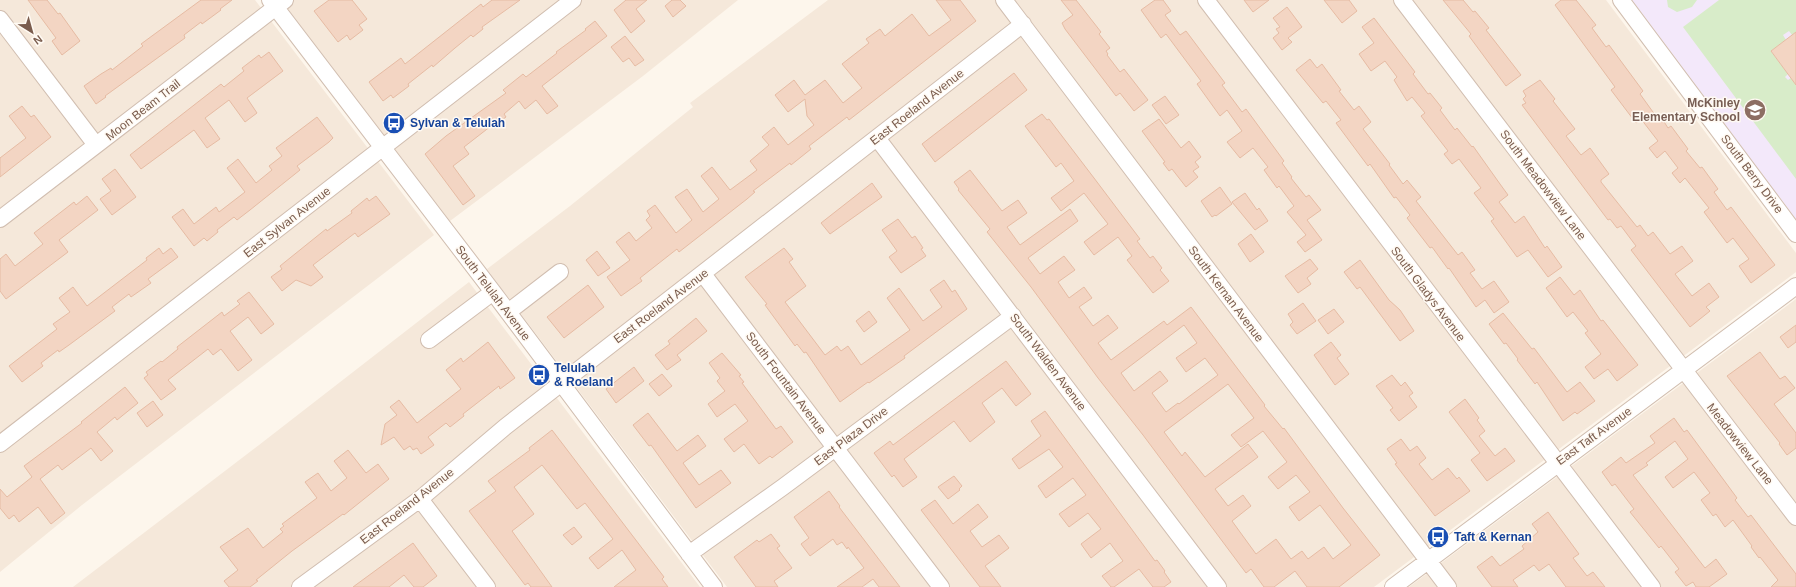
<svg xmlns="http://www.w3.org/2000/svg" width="1796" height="587" viewBox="0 0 1796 587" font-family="Arial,sans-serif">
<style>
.residential{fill:#f5e8da}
.education{fill:#f3e8fa}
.green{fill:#d8ecc9}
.building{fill:#f3d5c3;stroke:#e6bba3;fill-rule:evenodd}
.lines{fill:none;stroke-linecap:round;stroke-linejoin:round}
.minor-casing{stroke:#d1beb0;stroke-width:18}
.minor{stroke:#fff;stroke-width:16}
.labels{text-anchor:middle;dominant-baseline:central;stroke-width:3;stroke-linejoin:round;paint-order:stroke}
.education-label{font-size:12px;font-weight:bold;fill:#785e54;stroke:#fffaf3;text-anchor:end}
.street-label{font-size:12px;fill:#7a5c4d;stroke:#fffaf3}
.transit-label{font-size:12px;font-weight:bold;fill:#164399;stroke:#fffaf3;text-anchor:start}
</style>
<rect width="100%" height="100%" fill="#fdf6ec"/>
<path class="residential" d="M0,0H255L434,235L82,505L0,572Z
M281,0H738L643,76L450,221Z
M828,0H1606L1796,253V272L1374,587H727L487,269L570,206L693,107L690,103Z
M469,282L700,587H73L259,445Z
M1796,299V587H1409L1709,364Z"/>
<path class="education" d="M1632,0H1796V219Z"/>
<path class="green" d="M1667,0H1697L1692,7L1677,12L1668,7Z
M1719,0H1796V32L1792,35L1789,31L1783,35L1786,40L1771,51L1788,74L1785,77L1788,80L1791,78L1796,85V179L1683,27Z"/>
<path class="building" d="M28,0H47L58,14L60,13L80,41L62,55L52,41L56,38Z
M201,0H232L220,9L221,10L202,24L201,22L184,35L185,38L105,96L106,97L96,104L84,86L101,74L111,68L112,70L143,46L141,44Z
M329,0H352L367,19L359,25L363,30L350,40L347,35L338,42L314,11Z
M492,0H520L482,27L483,29L473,37L471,35L455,48L433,67L432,65L408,84L409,86L393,98L391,95L383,101L369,82L401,58L405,64L481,4L483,7Z
M626,0H647L636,9L645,21L631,33L614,10Z
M672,0H680L686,6L673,17L665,6Z
M936,0H960L976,21L849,120L847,117L809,146L811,149L791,165L790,163L753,191L755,192L747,199L679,252L677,249L640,278L642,281L621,296L607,277L630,260L616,242L629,232L636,241L652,228L646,220L650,216L647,211L655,205L676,233L692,220L675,197L687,189L703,212L719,199L701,176L712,167L730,190L757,170L750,161L769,145L762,137L774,127L788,145L814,125L807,116L805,99L788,112L775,95L794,80L805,95L825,80L843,103L862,88L842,64L869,43L866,39L880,29L885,36L912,14L929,36L951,20Z
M1061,0H1076L1101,32L1099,34L1110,48L1106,51L1108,54L1107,55L1120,72L1124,69L1148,100L1134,111L1120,93L1116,96L1065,29L1062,23L1073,15Z
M1155,0H1163L1171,11L1165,15L1180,35L1186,31L1225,83L1222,85L1242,112L1246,109L1284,161L1282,163L1292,177L1291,178L1306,197L1309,195L1321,210L1307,220L1322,240L1305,252L1297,242L1306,235L1287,212L1294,206L1279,186L1277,188L1264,170L1268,167L1253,148L1240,158L1227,142L1242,131L1227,110L1220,116L1197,84L1201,81L1166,34L1161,38L1141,10Z
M1244,0H1269L1253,12Z
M1324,0H1349L1357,11L1342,23Z
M1443,0H1463L1473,12L1475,11L1489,28L1486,30L1521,75L1506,86L1469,36L1471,34Z
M1561,0H1576L1596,25L1592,28L1606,47L1609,45L1643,91L1640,94L1658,119L1661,117L1668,128L1671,126L1688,149L1686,151L1700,168L1702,167L1718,189L1714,192L1727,210L1731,207L1775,265L1751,283L1739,266L1749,259L1733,238L1727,243L1704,212L1709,208L1685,178L1680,183L1672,173L1678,168L1665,151L1657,158L1649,148L1658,141L1641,119L1636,123L1611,90L1615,87L1555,5Z
M1287,7L1302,27L1288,38L1292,42L1282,50L1273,38L1279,33L1276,29L1280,27L1273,18Z
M1374,18L1415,72L1413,74L1428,94L1430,93L1442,108L1440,110L1455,130L1457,128L1472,147L1473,146L1500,184L1508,195L1499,202L1515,223L1524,216L1545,248L1547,246L1562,267L1548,277L1528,250L1517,257L1491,221L1494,219L1474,193L1481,188L1459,159L1452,164L1444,154L1448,151L1421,116L1425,113L1412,97L1407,101L1394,80L1397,77L1385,61L1371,71L1359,54L1374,43L1362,27Z
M595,21L607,36L542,86L558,106L547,114L536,100L525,109L519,101L504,114L506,117L492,127L491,126L464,147L469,154L453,166L475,196L463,205L425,154L446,136L506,93L503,90L523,74L526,77L557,53L556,52L586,30L585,29Z
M1796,32V85L1771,51Z
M625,36L644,60L635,66L629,58L623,62L611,47Z
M269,52L283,71L247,98L257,113L245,122L229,100L205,118L220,139L207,148L194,130L141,169L130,155L221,84L224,87L244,71L242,68L259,55L261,58Z
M1310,59L1317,68L1322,64L1341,90L1339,91L1354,110L1359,106L1371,122L1363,129L1390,164L1389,165L1403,184L1407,180L1421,197L1416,201L1458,255L1462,252L1475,270L1470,273L1482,289L1494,281L1509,302L1494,313L1485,300L1476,307L1449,268L1448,269L1432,247L1430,248L1407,218L1410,215L1396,197L1394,198L1370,164L1368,166L1336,123L1341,120L1326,101L1323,103L1296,70Z
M1014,73L1027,90L935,162L922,144Z
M1540,80L1555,99L1553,101L1575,129L1566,136L1581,155L1590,148L1609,174L1601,180V182L1637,227L1640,225L1648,236L1653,232L1670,254L1682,246L1693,261L1675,274L1692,296L1709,283L1719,297L1706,307L1710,311L1690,327L1631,250L1636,246L1621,226L1617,228L1610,219L1608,220L1522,105L1526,103L1523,99L1526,96L1523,91Z
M1165,96L1179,115L1166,124L1152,105Z
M22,106L31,117L34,115L51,137L0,177V158L26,138L9,116Z
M1042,114L1047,120L1049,119L1094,178L1140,239L1137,241L1150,258L1153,256L1162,268L1160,270L1169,281L1153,293L1127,260L1132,256L1118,237L1094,255L1084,242L1108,224L1084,193L1061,211L1051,198L1074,181L1061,163L1056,167L1025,126Z
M317,117L333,138L329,142L297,166L300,170L250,210L237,220L234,217L217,230L218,232L207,241L204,238L194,246L172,217L183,209L194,224L216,207L219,212L245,192L227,168L238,159L256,183L272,170L269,166L282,156L276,148Z
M1159,119L1181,148L1189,141L1201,157L1195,162L1199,167L1193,171L1198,177L1186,187L1172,169L1169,171L1163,163L1165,162L1142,131Z
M115,169L136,197L112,215L100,199L111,191L102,179Z
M970,170L1002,211L1018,200L1027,213L1007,227L1020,245L1070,209L1078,221L1028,258L1040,274L1064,256L1075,270L1058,282L1069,298L1084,287L1092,298L1079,307L1093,326L1108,315L1118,328L1098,343L1111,360L1164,321L1167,325L1191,307L1265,405L1264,406L1283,429L1284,428L1343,508L1380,555L1339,587H1307L1295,571L1274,587H1264L1251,569L1246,573L1143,435L1098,378L1031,287L987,232L990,229L958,190L959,189L954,182ZM1184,325L1197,343L1176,358L1186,372L1205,358L1218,375L1179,404L1178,403L1166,412L1152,393L1168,381L1160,371L1134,391L1121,373ZM1228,384L1254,418L1231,435L1241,447L1263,431L1287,462L1268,477L1278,489L1296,475L1310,492L1289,507L1299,521L1320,505L1351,545L1333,559L1324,547L1308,559L1302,551L1291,559L1276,539L1256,554L1232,521L1251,506L1243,495L1228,506L1215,489L1258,457L1248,444L1205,477L1185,452L1182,456L1164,432Z
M872,183L882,197L830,234L821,223Z
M1220,187L1232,204L1216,216L1215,215L1212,217L1201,201Z
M1245,193L1257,210L1259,208L1268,221L1255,230L1232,202Z
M87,196L98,210L59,240L68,252L6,299L0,291V259L6,254L15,266L43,244L34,233L74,202L76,205Z
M376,196L390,214L358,237L355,233L313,265L323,277L311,286L296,280L282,291L271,277L282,269L280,266L326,229L327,231L352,213L351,211L367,198L369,201Z
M898,219L912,238L915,236L923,248L921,249L926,256L901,273L889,257L897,251L882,230Z
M1251,234L1264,252L1250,262L1238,244Z
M159,248L163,254L171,248L178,257L148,279L151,283L131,297L129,294L112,307L115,311L69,345L59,352L58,350L41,363L43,366L22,382L9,366L57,329L53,324L70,312L59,298L73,287L87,306L147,260L146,258Z
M784,248L793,259L789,262L806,286L785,302L825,355L837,346L841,351L848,346L861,365L910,330L887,298L899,288L923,321L942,307L930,290L944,280L952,292L955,290L967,309L904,356L905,358L869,383L868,382L840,402L806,352L804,353L797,344L795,346L765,305L767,304L745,277Z
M597,251L610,268L598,276L586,260Z
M1310,259L1318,269L1307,278L1311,284L1298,293L1285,276Z
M1360,260L1389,300L1400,310L1414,331L1400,341L1360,287L1357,289L1344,272Z
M1560,277L1574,295L1580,290L1601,321L1603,320L1638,365L1617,381L1608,369L1594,379L1585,367L1601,354L1585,333L1588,331L1573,312L1567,317L1546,288Z
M588,285L604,307L564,338L547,317Z
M249,292L274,324L261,334L248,317L230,331L252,360L238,371L221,349L213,355L208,349L168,380L176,389L161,400L144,378L148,375L146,372L161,361L162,362L178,349L177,347L222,312L224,316L240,304L237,301Z
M1303,303L1316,321L1297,334L1290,325L1293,322L1288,314Z
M1334,309L1344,322L1328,334L1318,320Z
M869,311L877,322L864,332L856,321Z
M1503,313L1532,349L1534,348L1567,392L1580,382L1595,401L1577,414L1575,412L1563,421L1537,382L1535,384L1517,360L1518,359L1506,343L1504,344L1489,324Z
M696,318L707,331L677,355L681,360L667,370L655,355L670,344L668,341Z
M1796,325V342L1788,348L1780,337Z
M488,342L515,378L500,389L499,386L463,414L464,416L450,427L446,423L428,437L434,445L421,454L417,448L413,450L410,446L404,450L394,437L381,445L385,424L397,415L390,407L399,400L417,423L461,389L446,370L461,358L463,362Z
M1331,342L1341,355L1337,358L1349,374L1335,385L1314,355Z
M1760,352L1780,379L1785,376L1795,388L1774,404L1796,433V448L1787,455L1779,444L1780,443L1727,376Z
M722,353L741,375L739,376L744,382L742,383L776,429L781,426L793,442L772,458L770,456L759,464L744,444L734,452L724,439L748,421L735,404L717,417L708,404L725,391L717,381L720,378L709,363Z
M1006,361L1031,394L1016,406L1002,388L982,403L995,422L970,442L954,421L904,459L917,477L903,487L894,475L892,477L874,453L890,441L893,445Z
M634,367L644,381L616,403L606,389Z
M662,374L672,386L659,396L649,384Z
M1392,375L1401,386L1405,382L1413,393L1409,396L1417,407L1399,421L1390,410L1393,408L1376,386Z
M125,387L138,403L117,420L115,417L97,432L113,451L101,461L91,448L62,470L58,465L40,479L65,513L51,524L38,507L19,522L14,515L9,519L0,508V489L7,497L32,477L24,466L82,423L81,422Z
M1465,399L1479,418L1477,420L1485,431L1479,436L1495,456L1505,448L1515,461L1487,481L1471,460L1480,453L1449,412Z
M153,401L163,415L147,427L137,413Z
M1045,411L1155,561L1157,560L1165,571L1164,572L1171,582L1164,587H1153L1139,569L1114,587H1111L1102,576L1123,561L1110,543L1091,558L1081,544L1101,529L1088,513L1069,527L1059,514L1086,495L1073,478L1046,498L1038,486L1063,467L1049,449L1019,469L1012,459L1041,436L1031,421Z
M648,413L677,451L698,435L706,446L683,463L699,485L721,470L731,483L696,508L651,445L649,446L633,425Z
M1674,418L1684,432L1687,430L1737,498L1735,500L1748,517L1751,515L1793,570L1796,574V587H1771L1778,580L1760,557L1759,558L1751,547L1752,546L1733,520L1725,527L1716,514L1713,516L1701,500L1710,493L1694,472L1673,488L1665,477L1688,459L1675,441L1646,463L1648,465L1633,475L1705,568L1716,559L1727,574L1709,587H1696L1693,582L1686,586L1675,572L1679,569L1661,546L1659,548L1630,512L1634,509L1615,484L1612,486L1602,472L1621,457L1626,463L1655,443L1650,436Z
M552,430L664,577L662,579L668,587H614L636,570L622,550L598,569L589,558L613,539L585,503L577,509L542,465L514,487L534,514L512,531L552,587H531L528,583L525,585L469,511L496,491L488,481L530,450L529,448Z
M1401,439L1410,451L1417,446L1426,458L1419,464L1432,480L1448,468L1457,479L1459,477L1470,491L1435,516L1395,464L1397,463L1387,449Z
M348,450L366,473L378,464L389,479L344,515L343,514L292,551L256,580L258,581L250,587H229L224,581L238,570L220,547L248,528L263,548L283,532L280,529L284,526L282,524L317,498L305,482L318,473L331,491L347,478L334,461Z
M954,476L962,486L959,489L960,490L948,499L938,487Z
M829,491L840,506L839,507L900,587H879L873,579L862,587H837L864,568L848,547L847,549L842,542L837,545L833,539L810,556L801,544L809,538L794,517Z
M935,500L953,524L978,504L988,517L970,531L982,547L999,535L1009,548L985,566L1001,587H980L921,510Z
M1548,512L1579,554L1573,558L1587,576L1593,572L1605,587H1566L1549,564L1539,571L1534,565L1513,580L1518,587H1492L1477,567L1492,556L1500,566L1524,549L1522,546L1538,532L1532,524Z
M574,527L582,537L572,545L563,535Z
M771,534L780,546L777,548L792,568L774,581L778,587H756L734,557L757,540L759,542Z
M413,543L437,576L423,587H414L404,575L389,587H353Z"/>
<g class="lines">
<g class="minor-casing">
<path id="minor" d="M270,0L493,292L714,587
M1004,0L1448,587
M1206,0L1652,587
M1402,0L1796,517
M1621,0L1796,234
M0,19L96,145
M877,138L1218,587
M0,219L285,0
M703,274L941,587
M508,312L560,272
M429,340L493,292
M0,444L573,0
M420,499L487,587
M689,554L783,487L1013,316
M300,587L420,499L505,427L1023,24
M1393,587L1796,286"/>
</g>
<use href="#minor" class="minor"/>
</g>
<defs>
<g id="school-disc" transform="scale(1.15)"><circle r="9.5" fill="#8d6e63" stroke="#fffaf3"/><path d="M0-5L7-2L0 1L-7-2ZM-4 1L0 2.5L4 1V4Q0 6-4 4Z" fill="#fff"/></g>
<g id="bus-disc" transform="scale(1.15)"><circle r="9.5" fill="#1a4fb4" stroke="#fffaf3"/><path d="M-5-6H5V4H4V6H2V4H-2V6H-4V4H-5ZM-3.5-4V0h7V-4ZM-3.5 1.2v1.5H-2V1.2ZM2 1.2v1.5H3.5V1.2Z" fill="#fff"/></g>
</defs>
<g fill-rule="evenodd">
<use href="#school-disc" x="1755" y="110"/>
<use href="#bus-disc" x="394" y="123"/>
<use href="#bus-disc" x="539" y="375"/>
<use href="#bus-disc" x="1438" y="537"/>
</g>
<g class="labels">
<g class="education-label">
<text x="1740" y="103">McKinley<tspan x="1740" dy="14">Elementary School</tspan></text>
</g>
<g class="street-label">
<text transform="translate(917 107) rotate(-38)">East Roeland Avenue</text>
<text transform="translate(143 110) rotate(-38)">Moon Beam Trail</text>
<text transform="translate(1752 174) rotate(53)">South Berry Drive</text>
<text transform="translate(1543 185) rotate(53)">South Meadowview Lane</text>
<text transform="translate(287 222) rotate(-38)">East Sylvan Avenue</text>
<text transform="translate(493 293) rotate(53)">South Telulah Avenue</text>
<text transform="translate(1226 294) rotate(53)">South Kernan Avenue</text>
<text transform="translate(1428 294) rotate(53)">South Gladys Avenue</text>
<text transform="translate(661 306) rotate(-37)">East Roeland Avenue</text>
<text transform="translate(1048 362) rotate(53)">South Walden Avenue</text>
<text transform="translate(786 383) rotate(53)">South Fountain Avenue</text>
<text transform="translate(851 436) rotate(-37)">East Plaza Drive</text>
<text transform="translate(1594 436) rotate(-36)">East Taft Avenue</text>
<text transform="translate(1740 444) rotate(52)">Meadowview Lane</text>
<text transform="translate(407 506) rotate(-38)">East Roeland Avenue</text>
</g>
<g class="transit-label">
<text x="410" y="123">Sylvan &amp; Telulah</text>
<text x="554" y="368">Telulah<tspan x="554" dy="14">&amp; Roeland</tspan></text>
<text x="1454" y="537">Taft &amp; Kernan</text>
</g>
</g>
<g transform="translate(32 32) rotate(143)" stroke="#fffaf3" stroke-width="3" paint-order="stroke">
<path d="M0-3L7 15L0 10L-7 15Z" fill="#7a5c4d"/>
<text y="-6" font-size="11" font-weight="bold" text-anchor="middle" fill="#7a5c4d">N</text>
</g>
</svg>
